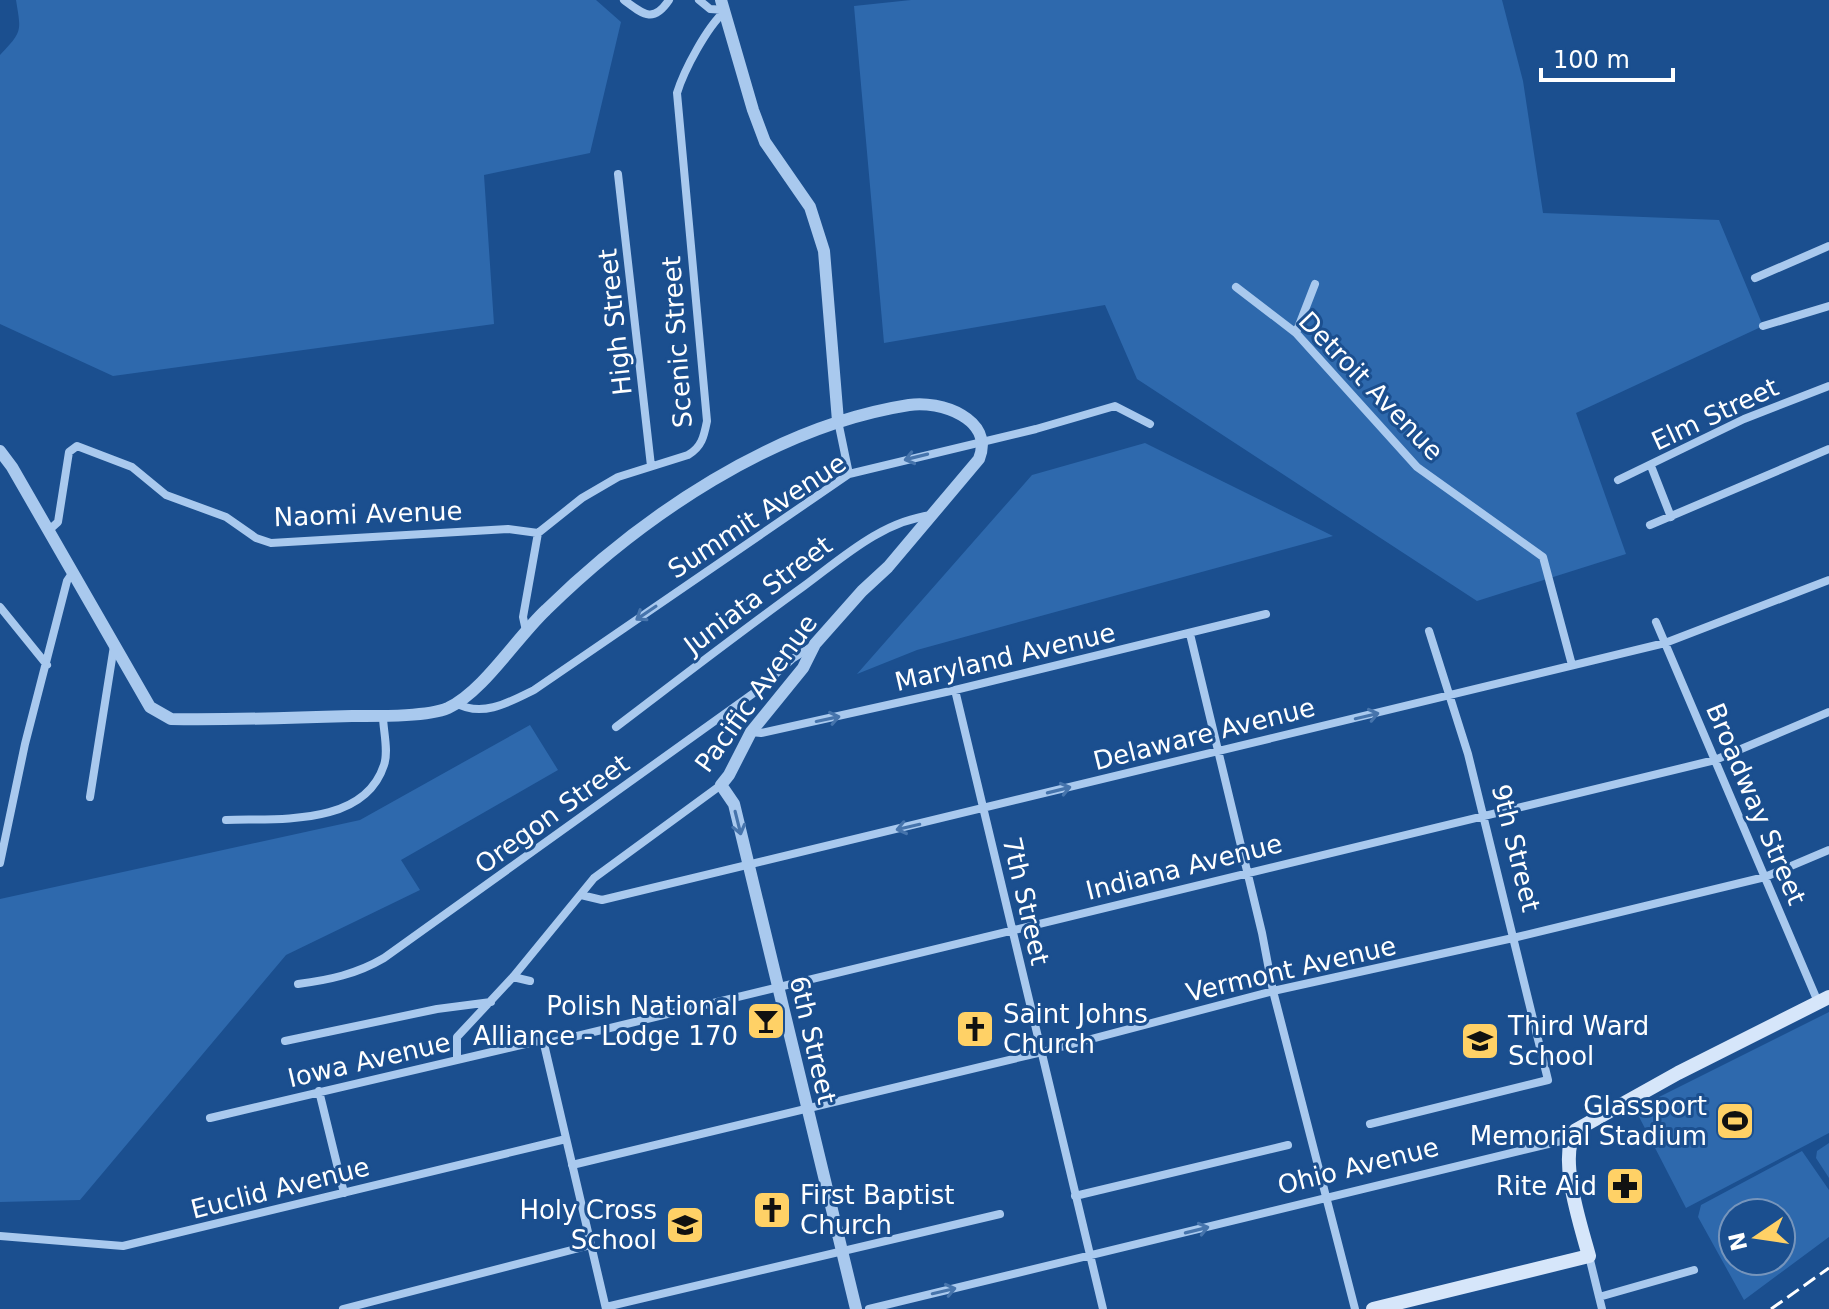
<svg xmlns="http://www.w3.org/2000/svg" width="1829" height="1309" viewBox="0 0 1829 1309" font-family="'DejaVu Sans',sans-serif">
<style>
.green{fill:#2e69ad;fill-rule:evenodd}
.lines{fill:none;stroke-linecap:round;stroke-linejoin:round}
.minor{stroke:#a9c9ee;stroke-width:8}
.tertiary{stroke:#a9c9ee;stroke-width:12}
.secondary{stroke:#d6e6fa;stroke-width:14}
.rail{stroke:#fff;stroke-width:3;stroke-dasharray:14 6;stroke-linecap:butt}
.oneway{stroke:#4674ac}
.labels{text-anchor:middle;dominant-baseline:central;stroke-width:6;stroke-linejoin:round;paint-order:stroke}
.street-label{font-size:26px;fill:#fff;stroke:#1b4f8f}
.poi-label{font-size:26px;fill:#fff;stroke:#1b4f8f;text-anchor:end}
</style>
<rect width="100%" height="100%" fill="#1b4f8f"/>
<path class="green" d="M16,0H596L621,22L590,153L484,175L494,324L113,376L0,324V55C23,31 21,31 16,0Z
M911,0H1502L1523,81L1543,213L1719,220L1763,326L1576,413L1626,554L1477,601L1137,379L1105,305L884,343L854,6Z
M1145,443L1333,536L917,650L857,674L1032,475Z
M530,725L558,770L401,860L420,890L286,955L80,1200L0,1202V899L360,820Z
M1829,1012V1133L1686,1208L1635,1109Z
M1829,1143V1178L1816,1158L1817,1151Z
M1802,1151L1829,1190V1237L1744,1300L1698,1217L1701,1205ZM1733,1213H1781V1261H1733Z"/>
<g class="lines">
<path class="minor" d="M624,0C643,14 653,24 669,0
M699,0L710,9L725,10
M618,174L651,466
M1755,278L1829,246
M1236,287L1296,333L1417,467L1543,557L1572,665
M1763,326L1829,306
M1296,333L1315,284
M838,421L849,474
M1651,466L1671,517
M1618,480L1744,419L1829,386
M1650,525L1829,449
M48,531L58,522L69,452L77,446L132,467L166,495L226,517L256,538L271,543L508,529L538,533
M0,607L47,665
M1656,622L1818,1002
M526,631L523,617L538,533L582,498L618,477L688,455C702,447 704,436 707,421L677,93C684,70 707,27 725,11
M1190,634L1262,933L1273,991L1355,1309
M955,690L1103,1309
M456,703C482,718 510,702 534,690L849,474L1036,429L1115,406L1150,424
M616,727C678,680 740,632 804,586C842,558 882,521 932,515
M751,732L761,733L955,690L1266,614
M90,797L114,646
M226,820C278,818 364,827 384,765C389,751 383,730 383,716
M0,863L25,744L67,581L73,572
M581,895L602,900L1665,643L1829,580
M513,977L530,981
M298,984C329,980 357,974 384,958L758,690L792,659L814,645
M285,1041L437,1009L491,1002
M544,1044L1715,760L1829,712
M457,1060V1037L513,977L594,878L721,785
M319,1091L344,1193
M210,1118L538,1041L544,1044L606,1309
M1370,1124L1548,1080L1468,754L1429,631
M572,1165L1042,1052L1273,991L1513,938L1765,877L1829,850
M1075,1196L1288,1145
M0,1236L123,1246L566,1139
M1589,1256L1602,1309
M1599,1297L1694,1270
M606,1307L1000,1214
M343,1309L591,1245
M869,1309L1569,1139"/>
<path class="tertiary" d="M721,0L753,110L765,142L810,207L824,251L838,421
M0,451L12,467L150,707L171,719C231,720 292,718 352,716C377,716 427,717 448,708C483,692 517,637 546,610C642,516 774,426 909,405C940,400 995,419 979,459L888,567L862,591L815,644L803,668L751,732L729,775L721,785L734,804L856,1309"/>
<path class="secondary" d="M1373,1309L1589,1256C1581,1226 1557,1156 1576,1130L1678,1073L1829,997"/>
<path class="rail" d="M1771,1309L1829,1268"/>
</g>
<defs><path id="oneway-shaft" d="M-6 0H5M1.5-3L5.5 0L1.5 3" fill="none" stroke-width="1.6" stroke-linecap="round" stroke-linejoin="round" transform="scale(2)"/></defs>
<g class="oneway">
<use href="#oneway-shaft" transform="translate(916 457) rotate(166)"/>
<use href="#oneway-shaft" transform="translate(646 613) rotate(146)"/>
<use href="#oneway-shaft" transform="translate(1367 716) rotate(-13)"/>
<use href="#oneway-shaft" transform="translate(828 719) rotate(-12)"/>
<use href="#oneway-shaft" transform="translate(1059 790) rotate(-14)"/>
<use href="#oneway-shaft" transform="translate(738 823) rotate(76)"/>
<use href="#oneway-shaft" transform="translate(908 827) rotate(167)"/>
<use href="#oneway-shaft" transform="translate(1197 1230) rotate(-14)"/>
<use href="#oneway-shaft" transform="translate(944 1291) rotate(-13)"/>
</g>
<defs>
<g id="bar-square" transform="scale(2)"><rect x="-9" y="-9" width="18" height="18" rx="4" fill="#ffd166" stroke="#1b4f8f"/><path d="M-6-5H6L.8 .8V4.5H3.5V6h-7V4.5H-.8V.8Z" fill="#111"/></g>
<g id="church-square" transform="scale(2)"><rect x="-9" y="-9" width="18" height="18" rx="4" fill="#ffd166" stroke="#1b4f8f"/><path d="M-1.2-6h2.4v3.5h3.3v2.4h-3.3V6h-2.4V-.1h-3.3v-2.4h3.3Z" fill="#111"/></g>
<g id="school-square" transform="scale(2)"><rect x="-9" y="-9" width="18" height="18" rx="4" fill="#ffd166" stroke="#1b4f8f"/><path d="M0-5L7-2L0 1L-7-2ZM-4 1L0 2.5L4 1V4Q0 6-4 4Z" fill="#111"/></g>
<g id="stadium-square" transform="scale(2)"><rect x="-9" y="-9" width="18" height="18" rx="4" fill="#ffd166" stroke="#1b4f8f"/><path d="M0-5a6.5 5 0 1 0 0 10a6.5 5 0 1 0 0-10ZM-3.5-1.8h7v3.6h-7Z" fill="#111"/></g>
<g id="pharmacy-square" transform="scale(2)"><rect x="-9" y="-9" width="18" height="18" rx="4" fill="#ffd166" stroke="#1b4f8f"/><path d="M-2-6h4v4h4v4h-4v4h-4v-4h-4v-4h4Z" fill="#111"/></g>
</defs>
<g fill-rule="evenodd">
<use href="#bar-square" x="766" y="1021"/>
<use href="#church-square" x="975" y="1029"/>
<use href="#school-square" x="1480" y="1041"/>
<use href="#stadium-square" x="1735" y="1121"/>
<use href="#pharmacy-square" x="1625" y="1186"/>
<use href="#church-square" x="772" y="1210"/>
<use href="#school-square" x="685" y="1225"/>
</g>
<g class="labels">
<g class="street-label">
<text transform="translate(615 322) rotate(-96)">High Street</text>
<text transform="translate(677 342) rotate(-94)">Scenic Street</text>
<text transform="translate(1371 386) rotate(46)">Detroit Avenue</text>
<text transform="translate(1715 414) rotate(-25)">Elm Street</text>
<text transform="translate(368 514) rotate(-2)">Naomi Avenue</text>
<text transform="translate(757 516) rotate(-33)">Summit Avenue</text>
<text transform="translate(758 595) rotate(-37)">Juniata Street</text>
<text transform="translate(1005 657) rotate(-13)">Maryland Avenue</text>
<text transform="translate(756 693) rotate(-54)">Pacific Avenue</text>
<text transform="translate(1204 734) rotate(-14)">Delaware Avenue</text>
<text transform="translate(1756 804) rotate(67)">Broadway Street</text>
<text transform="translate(552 814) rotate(-36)">Oregon Street</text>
<text transform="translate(1516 848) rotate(76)">9th Street</text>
<text transform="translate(1184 867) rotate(-14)">Indiana Avenue</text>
<text transform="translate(1026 901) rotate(77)">7th Street</text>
<text transform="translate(1291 969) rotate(-13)">Vermont Avenue</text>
<text transform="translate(813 1040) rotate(77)">6th Street</text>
<text transform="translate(369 1060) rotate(-13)">Iowa Avenue</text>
<text transform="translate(1358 1166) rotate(-14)">Ohio Avenue</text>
<text transform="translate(280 1188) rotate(-14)">Euclid Avenue</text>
</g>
<g class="poi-label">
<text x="738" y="1006">Polish National<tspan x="738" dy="30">Alliance - Lodge 170</tspan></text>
<text x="1003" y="1014" text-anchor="start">Saint Johns<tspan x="1003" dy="30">Church</tspan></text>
<text x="1508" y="1026" text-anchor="start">Third Ward<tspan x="1508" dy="30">School</tspan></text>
<text x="1707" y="1106">Glassport<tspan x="1707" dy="30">Memorial Stadium</tspan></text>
<text x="1597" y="1186">Rite Aid</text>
<text x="800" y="1195" text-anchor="start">First Baptist<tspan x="800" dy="30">Church</tspan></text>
<text x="657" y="1210">Holy Cross<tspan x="657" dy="30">School</tspan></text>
</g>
</g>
<g transform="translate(1757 1237) rotate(257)"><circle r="38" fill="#1b4f8f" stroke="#7695bc" stroke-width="2"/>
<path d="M0-6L14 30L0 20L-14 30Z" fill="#ffd166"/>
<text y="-12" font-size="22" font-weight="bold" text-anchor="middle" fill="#ffffff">N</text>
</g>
<path d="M1541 68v12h132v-12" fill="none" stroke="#ffffff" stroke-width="4"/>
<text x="1553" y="68" font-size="24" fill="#ffffff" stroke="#1b4f8f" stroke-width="6" paint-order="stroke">100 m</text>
</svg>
